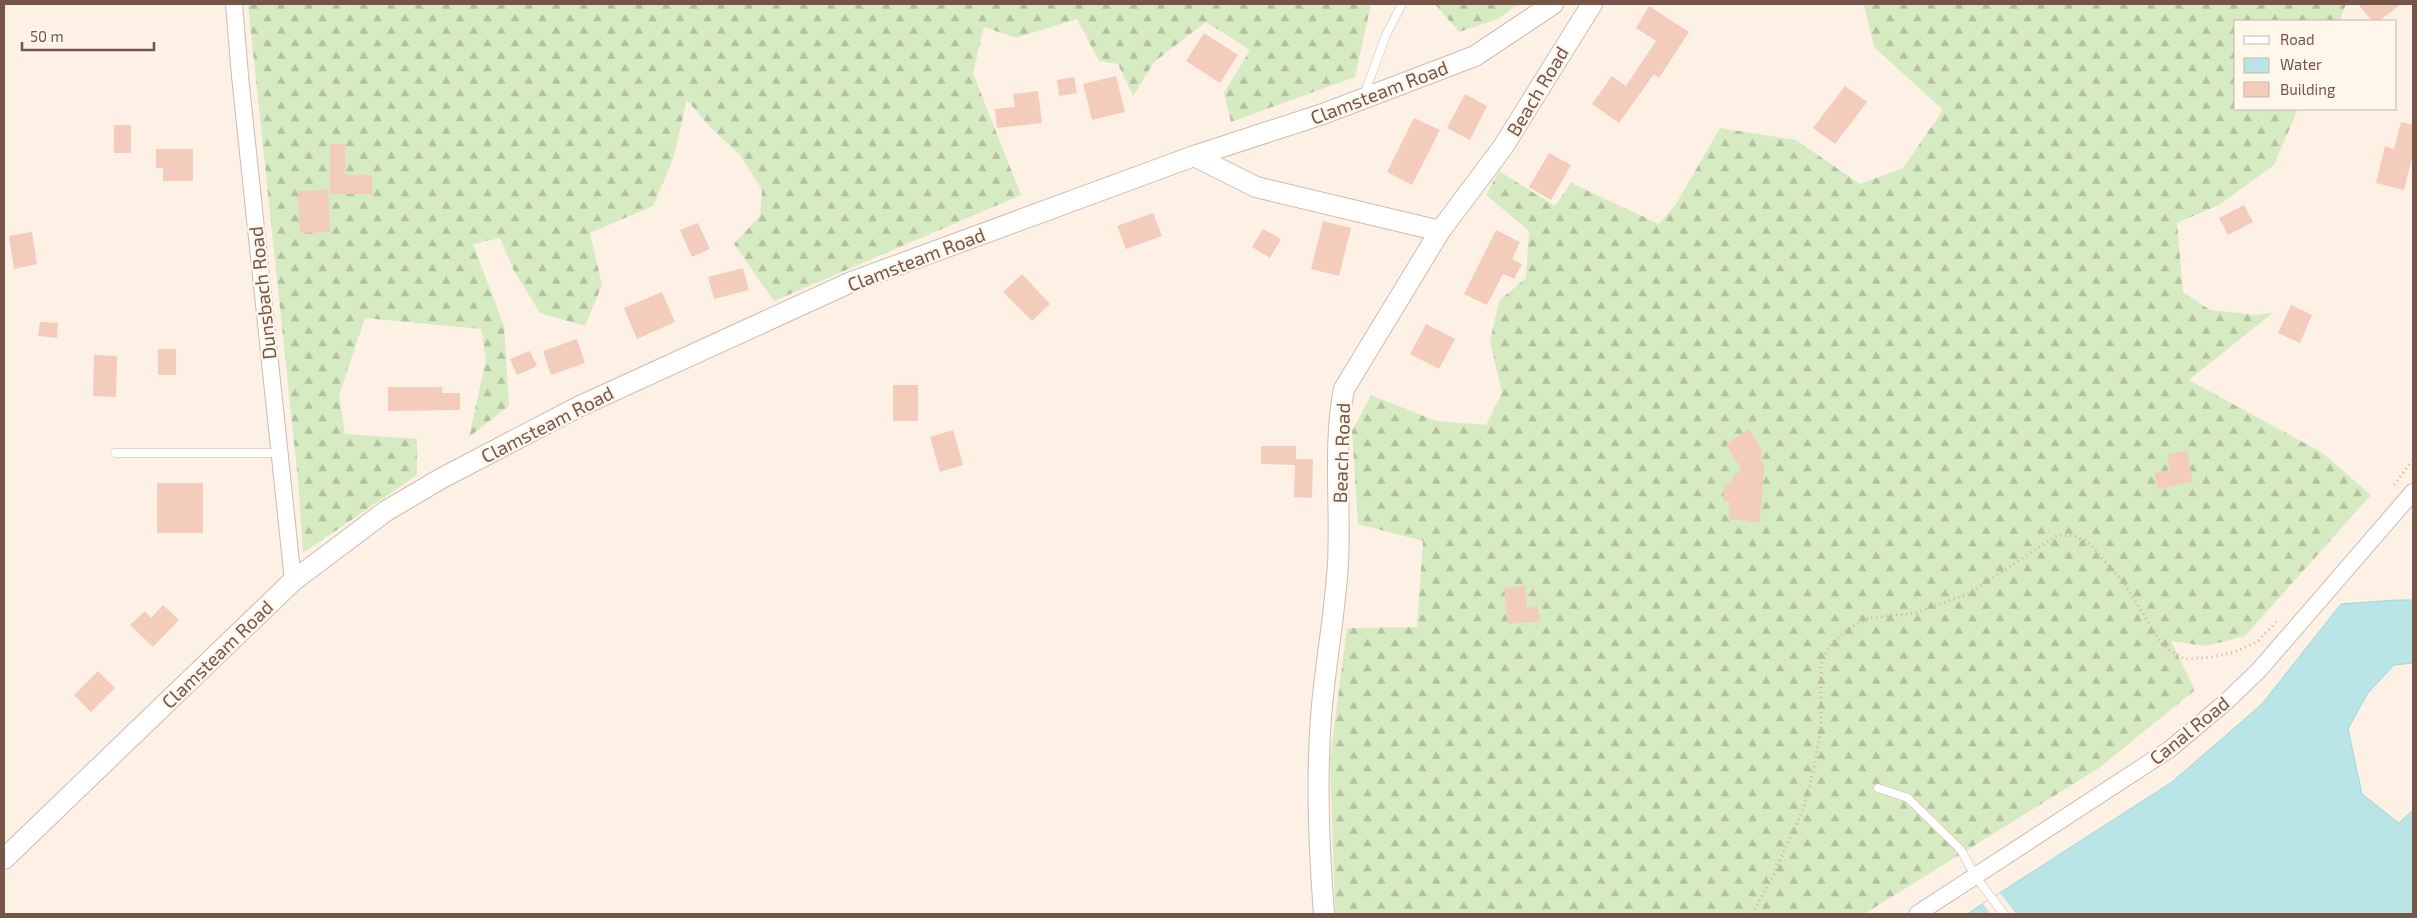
<svg xmlns="http://www.w3.org/2000/svg" width="2417" height="918" viewBox="0 0 2417 918" font-family="'Exo 2',sans-serif">
<style>
.forest{fill:url(#forest-firs)}
.water{fill:#b9e5e7;stroke:#9fd6d9}
.pier{fill:#fdf1e5}
.building{fill:#f3ccbc}
.lines{fill:none;stroke-linecap:round;stroke-linejoin:round}
.service-casing{stroke:#d1baad;stroke-width:9}
.minor-casing{stroke:#d1baad;stroke-width:18}
.tertiary-casing{stroke:#d1baad;stroke-width:22}
.path{stroke:#d8af9f;stroke-width:3;stroke-dasharray:1 4;stroke-linecap:butt}
.service{stroke:#fff;stroke-width:8}
.minor{stroke:#fff;stroke-width:16}
.tertiary{stroke:#fff;stroke-width:20}
.labels{text-anchor:middle;dominant-baseline:central;stroke-width:4.5;stroke-linejoin:round;paint-order:stroke}
.street-label{font-size:19px;fill:#765549;stroke:#fff6ec}
</style>
<defs>
<pattern id="forest-firs" width="22" height="20" patternUnits="userSpaceOnUse" patternTransform="scale(1.25)"><rect width="22" height="20" fill="#d7ebc3"/><path d="M5 1l3.5 6h-7zM16 11l3.5 6h-7z" fill="#b3c1a0"/></pattern>
</defs>
<rect width="100%" height="100%" fill="#fdf1e5"/>
<path class="forest" d="M248,4H1371L1355,77L1231,122L1224,93L1250,50L1206,22L1154,62L1133,96L1118,64L1099,61L1077,19L1016,38L984,27L973,73L1021,195L774,301L734,244L760,216L762,190L740,155L710,127L687,100L673,159L653,206L590,233L602,285L585,326L540,313L514,271L500,238L473,244L504,326L509,406L469,437L486,359L481,329L365,318L339,395L345,434L417,439V475L303,553L298,480Z
M1435,4H1518L1498,19L1459,32Z
M1864,4H2346L2340,21H2236V109H2298L2274,165L2219,205L2177,223L2183,292L2210,310L2257,315L2274,312L2189,380L2321,452L2371,495L2245,636L2206,646L2171,641L2195,690L2099,768L1864,914H1335L1330,759L1347,628L1417,627L1423,541L1358,524L1352,431L1371,395L1436,421L1486,425L1502,393L1490,341L1499,301L1526,278L1529,231L1486,195L1499,171L1555,206L1571,183L1659,224L1676,204L1720,128L1796,140L1860,184L1903,168L1943,110L1874,47Z"/>
<path class="water" d="M2397,600H2413V663L2394,665L2367,694L2348,729L2362,794L2399,823L2413,810V914H1967L2172,782L2262,704L2341,604Z"/>
<path class="pier" d="M2000,893L2016,914H1991L1983,904Z"/>
<path class="building" d="M2358,4H2401L2379,21H2372Z
M1649,6L1689,32L1659,78L1654,74L1619,123L1592,104L1612,76L1626,86L1656,41L1636,28Z
M1204,33L1238,55L1220,83L1186,61Z
M1116,76L1125,112L1092,120L1083,84Z
M1074,77L1077,93L1059,96L1057,80Z
M1845,86L1867,102L1835,144L1813,128Z
M1038,91L1042,123L997,128L995,109L1015,107L1013,94Z
M1465,94L1487,106L1470,140L1447,128Z
M1414,118L1440,130L1412,185L1387,172Z
M2401,122L2413,125V154L2404,190L2376,183L2385,146L2394,149Z
M114,125H131V153H114Z
M330,144H345V175H372V194H330Z
M156,149H193V181H163V168H156Z
M1549,153L1571,165L1551,200L1529,187Z
M328,190L330,232L300,233L298,191Z
M2244,205L2253,222L2228,235L2219,218Z
M1153,213L1162,236L1126,249L1117,226Z
M1323,221L1351,228L1339,276L1311,269Z
M698,223L710,249L692,257L680,230Z
M1263,229L1281,239L1270,258L1252,247Z
M1496,230L1520,242L1512,259L1522,264L1514,279L1503,274L1487,305L1464,294Z
M32,232L37,264L14,269L9,236Z
M743,268L749,290L714,299L708,277Z
M1022,274L1050,304L1032,321L1003,292Z
M662,292L675,322L637,339L624,308Z
M2291,305L2312,315L2300,343L2278,333Z
M40,322L58,323L57,338L38,336Z
M1426,324L1455,339L1439,369L1410,354Z
M577,339L585,363L551,375L543,351Z
M158,349H176V375H158Z
M530,351L537,366L517,375L510,359Z
M94,355L117,356L116,397L93,396Z
M893,385H918V421H893Z
M388,387H442V393H460V410L388,411Z
M1749,429L1762,450L1761,459L1764,465L1760,522L1729,519L1730,502L1723,501L1724,486L1733,481V476L1742,470L1726,444Z
M953,430L963,465L940,472L930,437Z
M1261,446H1296V459H1313L1312,498L1294,497L1295,465L1261,464Z
M2187,451L2193,482L2158,489L2154,473L2170,470L2167,455Z
M157,483H203V533H157Z
M1525,586L1527,608L1538,606L1540,621L1508,624L1504,588Z
M163,605L179,620L153,647L130,625L145,611L151,618Z
M98,671L115,688L91,712L74,695Z"/>
<g class="lines">
<g class="service-casing">
<path id="service" d="M1364,95L1386,35L1402,4
M115,453H279
M1878,788L1908,798L1961,850L1975,876L2004,914"/>
</g>
<g class="minor-casing">
<path id="minor" d="M234,4L240,76L293,581
M1917,914L2170,749L2227,701L2260,669L2413,492"/>
</g>
<g class="tertiary-casing">
<path id="tertiary" d="M1194,156L1323,114L1475,56L1553,4
M4,859L293,581L386,511L442,478L578,407L849,283L1194,156L1256,187L1440,231
M1324,914C1319,849 1316,782 1321,717C1325,665 1335,615 1338,563C1341,506 1333,443 1344,389L1440,231L1503,147L1592,4"/>
</g>
<path class="path" d="M2394,485L2413,460
M1752,914L1773,876L1804,807L1814,768L1821,729V665L1830,645L1848,629L1869,618L1915,613L1968,594L2058,535L2074,536L2088,542L2122,580L2163,646L2185,659L2212,657L2235,652L2257,642L2278,620"/>
<use href="#service" class="service"/>
<use href="#minor" class="minor"/>
<use href="#tertiary" class="tertiary"/>
</g>
<g class="labels">
<g class="street-label">
<text transform="translate(1537 91) rotate(-59)">Beach Road</text>
<text transform="translate(1379 92) rotate(-21)">Clamsteam Road</text>
<text transform="translate(916 259) rotate(-21)">Clamsteam Road</text>
<text transform="translate(262 293) rotate(-96)">Dunsbach Road</text>
<text transform="translate(547 424) rotate(-27)">Clamsteam Road</text>
<text transform="translate(1341 453) rotate(-88)">Beach Road</text>
<text transform="translate(217 654) rotate(-44)">Clamsteam Road</text>
<text transform="translate(2189 730) rotate(-39)">Canal Road</text>
</g>
</g>
<rect width="2417" height="918" fill="none" stroke="#765549" stroke-width="10"/>
<rect x="2234" y="20" width="162" height="90" fill="#fff6ec" stroke="#c8b6ab"/>
<rect x="2244" y="36" width="25" height="8" fill="#ffffff" stroke="#c8b6ab"/>
<text x="2280" y="45" font-size="15" fill="#765549">Road</text>
<rect x="2244" y="58" width="25" height="15" fill="#b9e5e7" stroke="#c8b6ab"/>
<text x="2280" y="70" font-size="15" fill="#765549">Water</text>
<rect x="2244" y="82" width="25" height="15" fill="#f3ccbc" stroke="#c8b6ab"/>
<text x="2280" y="95" font-size="15" fill="#765549">Building</text>
<path d="M22 42v8h132v-8" fill="none" stroke="#765549" stroke-width="2.5"/>
<text x="30" y="42" font-size="15" fill="#765549" stroke="#fff6ec" stroke-width="4" paint-order="stroke">50 m</text>
</svg>
